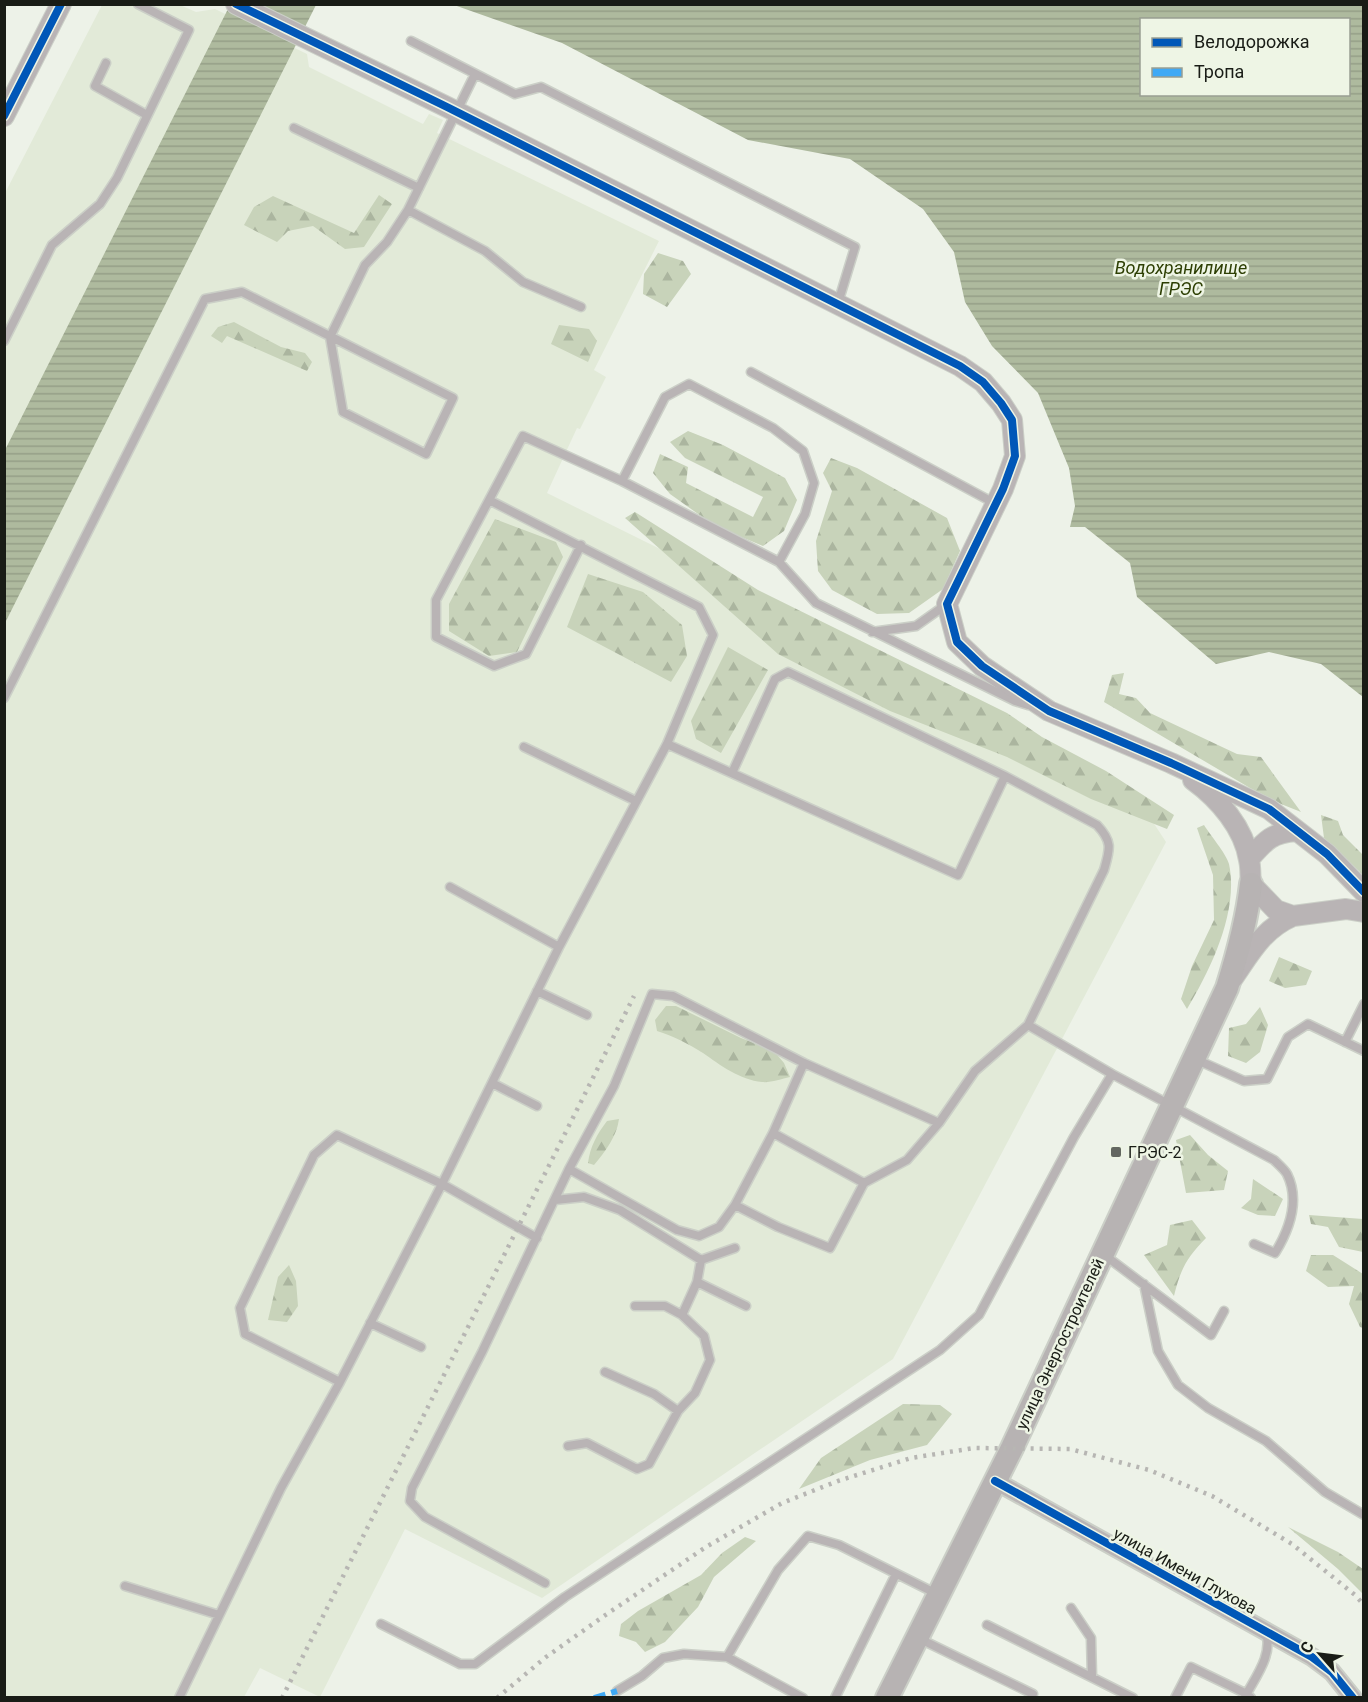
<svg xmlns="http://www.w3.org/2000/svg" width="1368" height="1702" viewBox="0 0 1368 1702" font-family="Roboto,sans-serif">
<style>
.built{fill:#e2ead8}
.forest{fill:url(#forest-firs)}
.water{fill:url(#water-rules);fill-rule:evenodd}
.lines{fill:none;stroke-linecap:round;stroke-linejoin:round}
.service-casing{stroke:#cbcfc7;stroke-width:11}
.minor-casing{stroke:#cbcfc7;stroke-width:20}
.tertiary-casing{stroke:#cbcfc7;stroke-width:22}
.secondary-casing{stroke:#cbcfc7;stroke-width:26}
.service{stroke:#b9b4b5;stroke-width:8}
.minor{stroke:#b9b4b5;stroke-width:16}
.tertiary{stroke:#b9b4b5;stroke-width:20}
.secondary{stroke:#b7b3b3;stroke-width:22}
.rail{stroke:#b7b6b3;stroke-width:4.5;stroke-dasharray:3 6;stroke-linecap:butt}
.quiet{stroke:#3fa9f5;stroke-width:6;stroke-dasharray:12 6;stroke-linecap:butt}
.cycleway-casing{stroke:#eef5e5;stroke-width:11}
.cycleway{stroke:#0057b8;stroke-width:8}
.poi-dot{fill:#636760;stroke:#eef5e5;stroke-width:2}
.labels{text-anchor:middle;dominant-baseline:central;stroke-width:5;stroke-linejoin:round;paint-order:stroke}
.poi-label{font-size:16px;fill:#191c16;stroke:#eef5e5;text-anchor:start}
.street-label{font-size:16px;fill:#191c16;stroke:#eef5e5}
.water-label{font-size:18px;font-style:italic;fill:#2d3f03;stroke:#eef5e5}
</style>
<defs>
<pattern id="forest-firs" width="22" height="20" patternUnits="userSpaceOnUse" patternTransform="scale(1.5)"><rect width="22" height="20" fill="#c8d3ba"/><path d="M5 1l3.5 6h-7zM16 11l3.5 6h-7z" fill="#abb59f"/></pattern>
<pattern id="water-rules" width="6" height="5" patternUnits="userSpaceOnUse" patternTransform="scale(1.5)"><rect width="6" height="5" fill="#aeba9e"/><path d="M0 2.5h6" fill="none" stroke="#959f87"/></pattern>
</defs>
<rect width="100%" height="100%" fill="#edf2e8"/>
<path class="built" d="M102,5H180L196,12L215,9L307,54L309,67L423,124L429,114L443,120L437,133L659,241L594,370L606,377L580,429L577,428L547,493L741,589L1149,816L1166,842L893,1359L542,1598L405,1529L320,1697L260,1668L244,1697H5L4,195Z"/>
<path class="forest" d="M379,195L392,204L364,247L345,249L313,226L288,231L277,242L244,225L254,207L273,196L354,233Z
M658,253L683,261L691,274L667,307L643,294L644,274Z
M234,322L281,347L305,353L312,362L307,371L227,336L222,343L211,336L218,327Z
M559,325L589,329L597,341L588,362L551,344Z
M688,431L723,445L785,478L797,500L784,531L763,546L715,526L670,494L653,473L660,454L688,467L686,483L753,517L763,497L685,458L670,442Z
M831,458L857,468L947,518L960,551L943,589L909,613L877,614L832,590L818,571L816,541L832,491L823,473Z
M635,512L758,590L1007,713L1042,737L1106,771L1174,815L1167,829L1091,799L1007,757L890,711L778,654L625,518Z
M495,519L556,542L563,557L517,652L489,656L449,631V604Z
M588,574L643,592L682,625L687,656L671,682L567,627Z
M728,647L768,670L721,753L696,739L691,721Z
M1124,673L1119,694L1136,698L1150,713L1237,754L1261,757L1301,812L1281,804L1250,788L1104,702L1112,675Z
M1321,815L1338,821L1343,835L1363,855V875L1324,838Z
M1204,825C1210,835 1226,853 1229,864C1239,911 1211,969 1187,1009L1181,999L1192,966L1214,920L1213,875L1197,828Z
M1279,957L1312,971L1306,985L1285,988L1269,981Z
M666,1006H676L741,1038L773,1050L784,1063L790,1077C781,1079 770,1083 762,1082C740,1080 720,1065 703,1053C689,1044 673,1036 657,1031L655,1020Z
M1260,1007L1268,1025L1260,1052L1246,1063L1228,1056L1229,1028L1246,1024Z
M619,1119C617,1136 605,1152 594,1165L588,1163C590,1147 597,1134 607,1121Z
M1190,1135L1208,1155L1228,1171L1224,1190L1186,1193L1176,1140Z
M1253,1179L1283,1199L1275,1216L1258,1215L1241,1208L1251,1199Z
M1309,1215L1363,1219V1252L1339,1247L1328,1227L1311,1224Z
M1192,1220L1206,1238C1186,1259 1181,1268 1174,1296L1144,1255L1167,1245L1170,1225Z
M1311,1255H1333L1363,1274V1328L1360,1327L1349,1304L1354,1286L1328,1287L1306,1271Z
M289,1265L296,1281L298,1306L287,1322L268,1320L278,1277Z
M903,1404L940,1405L952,1414L927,1445L870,1460L799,1489L821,1458Z
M1288,1527L1338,1552L1363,1569V1594L1338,1569Z
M745,1537L756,1541L714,1577L698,1607L665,1642L645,1652L636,1642L619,1636L621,1624L638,1611L701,1575L722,1553Z"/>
<path class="water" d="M230,5H316L5,623V450Z
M454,5H1363V697L1321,664L1269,652L1216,664L1137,597L1130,563L1085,527H1070L1075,506L1069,468L1038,393L992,346L965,302L954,252L923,209L850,159L748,140L562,43ZM1142,20H1348V94H1142Z"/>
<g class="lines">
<g class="service-casing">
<path id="service" d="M411,41L515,94L541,87L855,247L838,303
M106,63L95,86L147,115
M294,128L419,188
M408,210L485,251L523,282L581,307
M4,341L52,245L100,204L117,178L189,30L138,4
M751,372L996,504
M581,545L526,654L494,666L436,637V600L523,436L622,481
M779,562L805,514L814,483L803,451L773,428L689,384L665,397L622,481L779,562L816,603L1015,701L1028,705
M872,632L916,626L947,604
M4,698L205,299L242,292L453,398L426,454L343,412L330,337L365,265L387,242L408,210L475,74
M667,744L958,875L1005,776
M524,747L636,801
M732,773L775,679L788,672L1005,776L1097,825C1113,842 1110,849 1104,870L1028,1025L975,1071L939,1123L907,1160L864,1183L830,1248L778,1227L735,1205
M450,887L559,947
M537,991L587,1015
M1028,1025L1112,1074L1274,1160C1278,1164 1284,1169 1287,1174C1300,1200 1289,1230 1275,1253L1254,1244
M1345,1042L1364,1004
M1195,1059L1244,1081L1267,1079L1288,1037L1308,1024L1364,1051
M492,1083L537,1106
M773,1133L864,1183
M569,1169L677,1230L699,1236L719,1227L735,1205L773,1133L804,1063
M555,1200L584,1197L620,1210L701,1260L697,1282L682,1315
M1103,1254L1211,1335L1224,1311
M701,1260L735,1248
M697,1282L746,1306
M1144,1284L1158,1351L1178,1385L1208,1408L1266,1441L1325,1492L1364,1515
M370,1323L421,1347
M605,1372L654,1394L678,1411
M340,1382L245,1334L240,1308L314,1155L337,1135L442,1184L537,1238
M568,1446L587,1443L637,1469L649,1464L678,1411L695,1393L710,1360L704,1336L682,1315L665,1306H635
M545,1583L425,1517L410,1501L412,1488L482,1352L569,1169L614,1086L652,994L673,996L804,1063L939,1123
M125,1586L219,1615
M1071,1608L1091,1638L1092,1677
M381,1624L460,1664H475L565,1597L940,1350L979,1315L1074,1137L1112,1074
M987,1625L1133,1698
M918,1638L1033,1694L1031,1698
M727,1657L778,1570L808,1536L839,1545L937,1594
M617,1691L642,1676L663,1658L684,1654L727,1657L803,1698
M1245,1697C1256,1676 1273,1655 1266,1632
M179,1698L281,1488L340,1382L442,1184L559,947L667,744L713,635L699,607L489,500
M835,1698L896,1574
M1175,1698L1191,1667L1247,1694L1251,1698"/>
</g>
<g class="minor-casing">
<path id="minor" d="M995,1481L1312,1657L1332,1672L1353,1698"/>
</g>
<g class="tertiary-casing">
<path id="tertiary" d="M236,4L447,107L960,366L983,382L1001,403L1012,420L1015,456L1003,489L947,604L957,642L982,666L1049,711L1171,763L1269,809L1327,854L1364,892
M4,116L61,4
M1193,780C1219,799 1244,828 1249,860C1251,868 1250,876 1251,884L1276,910L1293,916L1346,909L1364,912
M1249,859C1265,841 1271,833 1296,831
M1233,978C1251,952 1263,929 1293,916"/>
</g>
<g class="secondary-casing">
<path id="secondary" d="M887,1698L1012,1448L1227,988C1238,953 1247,920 1251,884"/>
</g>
<use href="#service" class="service"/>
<use href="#minor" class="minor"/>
<use href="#tertiary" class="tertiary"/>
<use href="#secondary" class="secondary"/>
<path class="rail" d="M282,1698L634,996
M497,1698L546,1657L604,1616L706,1547L782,1503L838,1481L911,1458L974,1448L1070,1449L1149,1470L1212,1496L1292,1544L1355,1595L1364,1605"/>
<path class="quiet" d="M594,1698L617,1691"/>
<g class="cycleway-casing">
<path id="cycleway" d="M236,4L447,107L960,366L983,382L1001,403L1012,420L1015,456L1003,489L947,604L957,642L982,666L1049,711L1171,763L1269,809L1327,854L1364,892
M4,116L61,4
M995,1481L1312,1657L1332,1672L1353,1698"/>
</g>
<use href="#cycleway" class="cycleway"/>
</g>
<rect class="poi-dot" x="1110" y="1146" width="12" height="12" rx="3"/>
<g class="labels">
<g class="poi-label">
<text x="1128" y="1152">ГРЭС-2</text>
</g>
<g class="street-label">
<text transform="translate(1060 1344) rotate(-65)">улица Энергостроителей</text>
<text transform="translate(1185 1571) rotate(29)">улица Имени Глухова</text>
</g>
<g class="water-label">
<text x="1181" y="267">Водохранилище<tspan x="1181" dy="21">ГРЭС</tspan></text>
</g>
</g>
<rect width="1368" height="1702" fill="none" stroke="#191c16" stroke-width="12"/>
<rect x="1140" y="18" width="210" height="78" fill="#eef5e5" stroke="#999e92" stroke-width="1.5"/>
<rect x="1152" y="38" width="30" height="9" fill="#0057b8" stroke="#999e92" stroke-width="1.5"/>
<text x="1194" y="48" font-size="18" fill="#191c16">Велодорожка</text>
<rect x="1152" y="68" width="30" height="9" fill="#3fa9f5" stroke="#999e92" stroke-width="1.5"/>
<text x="1194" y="78" font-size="18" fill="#191c16">Тропа</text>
<g transform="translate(1320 1654) rotate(298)" stroke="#eef5e5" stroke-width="4.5" paint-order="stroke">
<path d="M0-4.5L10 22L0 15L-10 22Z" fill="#191c16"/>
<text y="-9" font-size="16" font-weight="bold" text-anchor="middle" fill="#191c16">С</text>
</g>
</svg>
